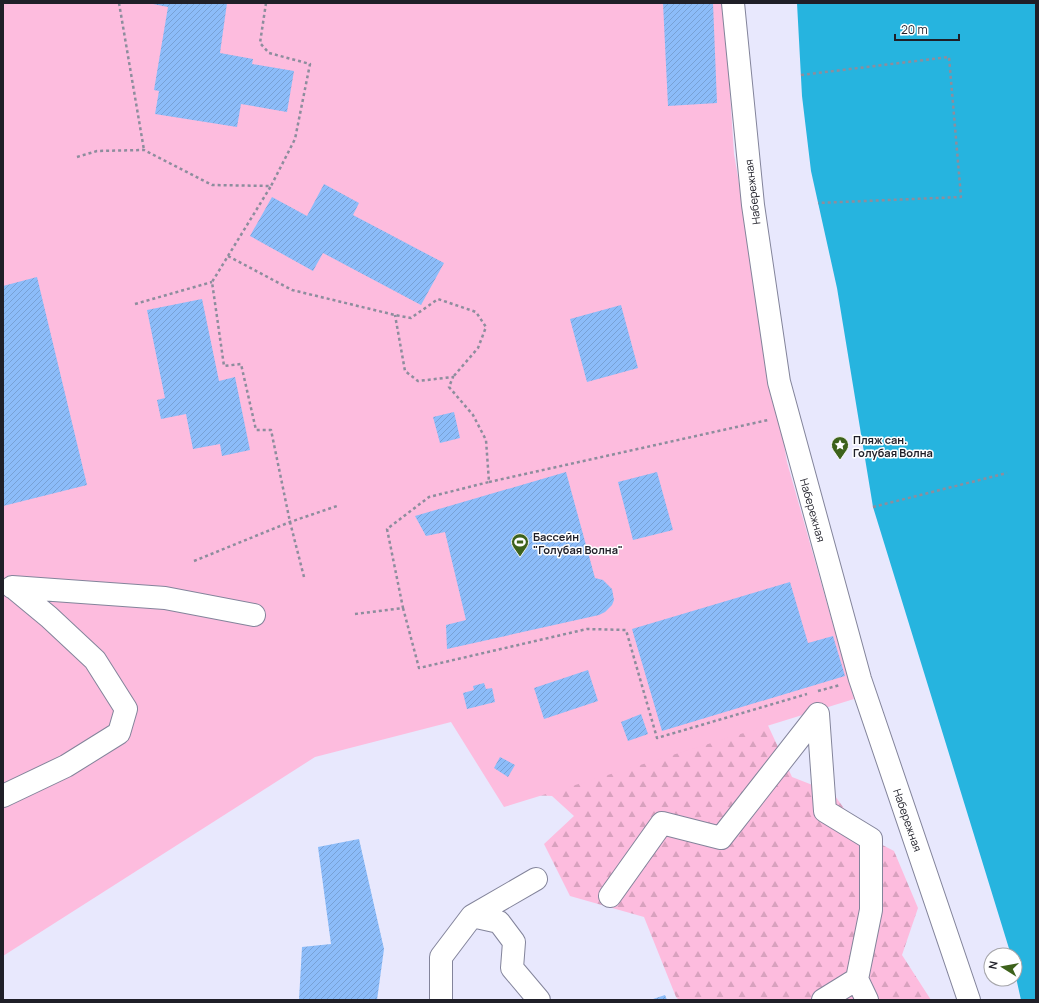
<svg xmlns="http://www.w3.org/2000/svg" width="1039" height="1003" viewBox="0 0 1039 1003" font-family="Manrope,sans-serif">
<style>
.forest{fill:url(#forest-firs)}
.park{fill:#fdbcde}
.water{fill:#26b4df}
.building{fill:url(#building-hatch)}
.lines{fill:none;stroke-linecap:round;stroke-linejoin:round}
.minor-casing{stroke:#83849b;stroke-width:24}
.path{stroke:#8d8d9d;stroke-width:2.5;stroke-dasharray:3 3;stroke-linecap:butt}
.minor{stroke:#fff;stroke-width:22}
.labels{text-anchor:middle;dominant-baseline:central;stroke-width:3;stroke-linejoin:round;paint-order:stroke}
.street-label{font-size:11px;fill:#1f1f28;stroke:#fff}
.poi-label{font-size:11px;font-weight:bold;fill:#1f1f28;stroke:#fff;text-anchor:start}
</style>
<defs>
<pattern id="forest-firs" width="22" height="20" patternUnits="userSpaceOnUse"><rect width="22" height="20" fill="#fdbcde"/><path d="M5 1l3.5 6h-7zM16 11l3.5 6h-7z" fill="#d8a1be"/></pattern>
<pattern id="building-hatch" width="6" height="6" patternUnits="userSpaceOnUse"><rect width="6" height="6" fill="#8cbcf9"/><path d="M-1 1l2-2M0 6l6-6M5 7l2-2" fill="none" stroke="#78a1d5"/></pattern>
</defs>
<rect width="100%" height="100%" fill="#e8e8fd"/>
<path class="forest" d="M765,719L792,777L833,793L863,835L894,851L918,908L902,955L931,1000H679L676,997L644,917L570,896L544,844L574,816L552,796L510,794Z"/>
<path class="park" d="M3,3H724L734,154L787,462L854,699L504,807L451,722L315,757L3,956Z"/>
<path class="water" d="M797,3H1036V1000H1021L1015,973V955H1011L873,507L837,288L811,171L802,96Z"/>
<path class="building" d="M148,3H227L220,53L253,59L252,64L294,71L287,112L241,104L237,127L155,114L159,91L154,90L168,7Z
M663,3H713L717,103L668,106Z
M324,184L359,203L353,215L444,263L421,305L323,253L313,271L250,236L272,197L307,216Z
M37,277L87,485L3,506V286Z
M202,299L219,381L235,377L250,450L222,456L220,444L193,449L186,414L161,419L157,400L165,398L147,310Z
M621,305L638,368L587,382L570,319Z
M454,412L460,438L440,443L433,417Z
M566,472L595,578L603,580L612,589L614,600L612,605L605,612L599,615L447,649L446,625L466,620L445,532L426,536L415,516Z
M657,472L673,530L633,540L618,482Z
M790,582L808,643L833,636L845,676L662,731L632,629Z
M588,670L598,701L544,719L534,688Z
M484,683L486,689L492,688L495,702L467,709L463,693L474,690L473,686Z
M641,714L648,734L628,741L621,722Z
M500,757L515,765L508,777L494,768Z
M359,839L384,949L377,1000H299L302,947L331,944L318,847Z
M665,995L667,1000H650Z"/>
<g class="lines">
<g class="minor-casing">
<path id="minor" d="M733,3L753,205L779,382L860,679L969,1000
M12,587L165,598L254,615
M818,714L825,811L871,839V910L857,979L867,1000
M3,796L66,766L119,733L126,709L95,660L49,617L14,588
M610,896L662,823L721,838L818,714
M472,916L499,922L514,942L512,968L539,1000
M441,1000V957L472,916L536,879
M823,1000L857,979"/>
</g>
<path class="path" d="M119,3L144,150
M801,75L949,57L961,197L818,203
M77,157L97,151L144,150L212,185L271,186L295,139L310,64L269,53L260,43L266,3
M228,256L271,186
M135,304L212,282
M489,482L768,420
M873,507L1007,473
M194,561L290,522L337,506
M304,577L290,522L271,430H256L241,364L224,366L212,282L228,256L292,290L395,315L411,318L438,299L476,312L486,327L478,348L453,377
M403,608L419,668L587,629L626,630L657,738L807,694
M355,614L403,608L387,529L429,497L489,482L486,440L473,415L449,387L453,377L418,381L405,371L395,315
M818,691L840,685"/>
<use href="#minor" class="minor"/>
</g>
<defs>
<g id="sight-pin" transform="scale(0.9)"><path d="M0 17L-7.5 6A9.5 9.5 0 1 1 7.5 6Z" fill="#3d621b" stroke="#fff"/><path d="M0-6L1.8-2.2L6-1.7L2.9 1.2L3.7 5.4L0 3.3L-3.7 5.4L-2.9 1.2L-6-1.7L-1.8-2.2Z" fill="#fff"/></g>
<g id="stadium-pin" transform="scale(0.9)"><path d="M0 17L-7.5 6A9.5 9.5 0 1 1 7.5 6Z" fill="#3d621b" stroke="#fff"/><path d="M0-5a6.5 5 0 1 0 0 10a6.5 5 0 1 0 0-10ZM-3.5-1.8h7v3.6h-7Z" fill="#fff"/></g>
</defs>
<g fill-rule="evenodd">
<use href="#sight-pin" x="840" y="445"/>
<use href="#stadium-pin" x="520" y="542"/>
</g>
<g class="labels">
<g class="street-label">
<text transform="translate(752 192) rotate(-97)">Набережная</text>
<text transform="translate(813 510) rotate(74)">Набережная</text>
<text transform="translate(908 820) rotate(71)">Набережная</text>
</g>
<g class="poi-label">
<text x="853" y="439">Пляж сан.<tspan x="853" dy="13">Голубая Волна</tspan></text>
<text x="533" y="536">Бассейн<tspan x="533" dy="13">"Голубая Волна"</tspan></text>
</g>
</g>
<rect width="1039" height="1003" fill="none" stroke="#1f1f28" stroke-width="8"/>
<g transform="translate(1003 967) rotate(281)"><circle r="19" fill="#ffffff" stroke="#a5a5a9"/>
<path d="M0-3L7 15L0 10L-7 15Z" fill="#3d621b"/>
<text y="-6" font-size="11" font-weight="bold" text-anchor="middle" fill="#1f1f28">N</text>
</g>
<path d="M895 34v6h64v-6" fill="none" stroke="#1f1f28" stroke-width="2"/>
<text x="901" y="34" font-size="12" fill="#1f1f28" stroke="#ffffff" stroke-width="3" paint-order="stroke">20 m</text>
</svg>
